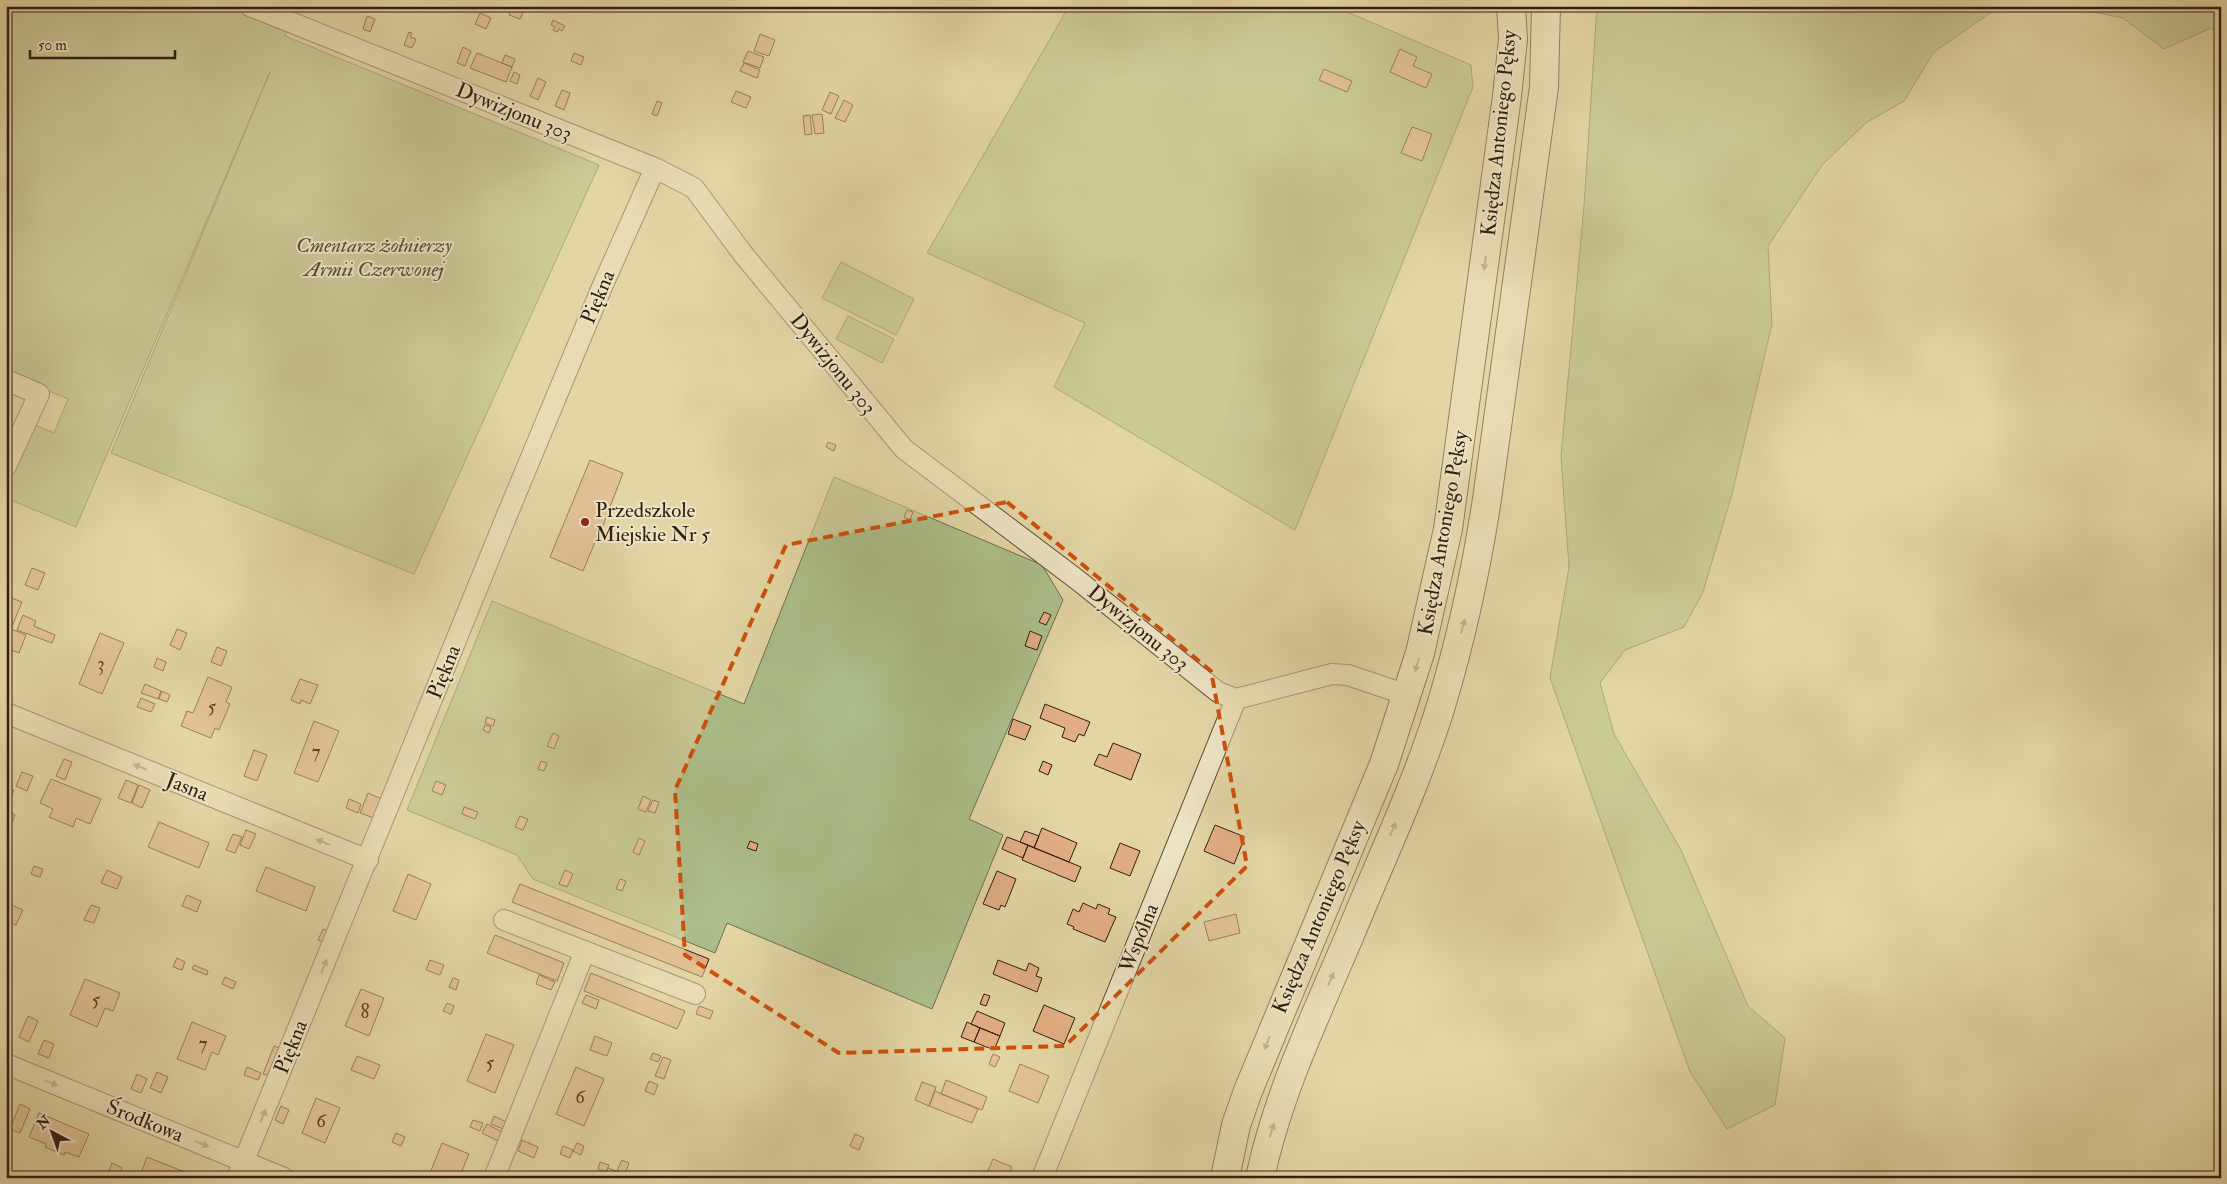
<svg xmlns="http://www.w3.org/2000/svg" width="2227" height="1184" viewBox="0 0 2227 1184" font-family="'IM FELL Double Pica',serif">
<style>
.green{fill:#adbf8b;stroke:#706e4e}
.building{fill:#e2ae85;stroke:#331c10}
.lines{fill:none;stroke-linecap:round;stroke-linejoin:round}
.minor-casing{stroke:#5f4a35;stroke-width:22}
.secondary-casing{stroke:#331c10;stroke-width:30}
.minor{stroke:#ede4c4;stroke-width:20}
.secondary{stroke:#ede4c4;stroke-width:28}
.oneway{fill:#998a73}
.marked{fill:none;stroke:#cd500d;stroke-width:4;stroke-dasharray:10 6;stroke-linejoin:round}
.poi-dot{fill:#8f2418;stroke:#ede4c4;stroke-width:2}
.labels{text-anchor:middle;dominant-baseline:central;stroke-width:4;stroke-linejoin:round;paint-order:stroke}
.number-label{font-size:19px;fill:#5f402d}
.street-label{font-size:21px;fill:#331c10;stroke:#ede4c4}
.park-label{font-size:21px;font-style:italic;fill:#584d35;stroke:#ede4c4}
.poi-label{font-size:21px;fill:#331c10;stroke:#ede4c4;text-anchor:start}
</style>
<rect width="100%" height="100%" fill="#e3d6a4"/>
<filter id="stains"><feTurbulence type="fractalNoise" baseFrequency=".004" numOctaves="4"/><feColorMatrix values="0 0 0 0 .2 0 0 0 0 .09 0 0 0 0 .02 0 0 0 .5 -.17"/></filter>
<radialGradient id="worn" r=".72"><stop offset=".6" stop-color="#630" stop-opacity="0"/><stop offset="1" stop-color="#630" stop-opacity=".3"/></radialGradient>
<path class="green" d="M6,6H228L287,30L285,36L599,165L414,574L111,453L270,72L76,527L6,498V486L33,424L54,433L68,399L6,373Z
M1069,6H1333L1471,65L1473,87L1295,530L1054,387L1085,323L927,253Z
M1597,6H2000L1934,52L1904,101L1867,122L1822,165L1768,246L1772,324L1732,494L1703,592L1684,627L1625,650L1600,683L1614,734L1681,850L1748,1006L1785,1038L1775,1105L1727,1129L1690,1072L1550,678L1569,567L1561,456L1584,206Z
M2051,6H2221V34L2211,28L2164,49L2123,18L2073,8Z
M841,262L914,299L896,335L822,298Z
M848,316L894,339L882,363L836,339Z
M834,477L1042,565L1063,600L969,819L1003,835L932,1009L727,923L715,953L533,879L517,855L407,810L492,601L744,704Z"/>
<path class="building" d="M512,6H526L520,19L509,15Z
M776,6H791L789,12Z
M480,13L491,18L486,29L475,24Z
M367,16L375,19L370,32L363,29Z
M553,20L565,26L562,31L559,29L557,32L553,30L555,27L551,25Z
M409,32L412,33L410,37L416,39L412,48L404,45Z
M760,34L775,40L769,56L754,51Z
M463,47L471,51L465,66L457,63Z
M1400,49L1417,57L1413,66L1432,74L1426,88L1390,72Z
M748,51L764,57L760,68L743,62Z
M477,53L512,67L506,82L470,68Z
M574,53L584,57L581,65L571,61Z
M505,55L515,59L512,67L502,63Z
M744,63L760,70L757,78L740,71Z
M1324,69L1352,81L1347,92L1319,80Z
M514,72L520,75L517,84L510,81Z
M538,78L546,82L538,100L530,96Z
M562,90L570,93L564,110L555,106Z
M736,91L751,97L746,108L731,102Z
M830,92L839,96L831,114L822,110Z
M844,100L853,105L845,122L835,118Z
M657,101L662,103L657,116L652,114Z
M822,114L824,133L815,134L812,115Z
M810,115L812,134L805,135L803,116Z
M1412,127L1432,134L1422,161L1401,153Z
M828,442L836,445L834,451L826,447Z
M590,460L623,473L599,536L598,535L583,571L550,557Z
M907,510L913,512L910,520L904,517Z
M32,568L45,573L38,590L25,585Z
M6,596L22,602L11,629L26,635L19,653L6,648Z
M1044,612L1051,615L1046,625L1039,622Z
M23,615L36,621L34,626L55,635L52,643L17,630Z
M177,629L187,633L180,650L170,645Z
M1030,631L1042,636L1037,650L1025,646Z
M100,633L124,643L102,694L79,684Z
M217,647L227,651L221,666L211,662Z
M157,658L166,662L163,671L154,667Z
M208,677L232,687L226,702L230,704L219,730L215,728L211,738L181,726L187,711L193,713Z
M300,679L318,685L310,704L301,700L300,704L291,700Z
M145,684L161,691L158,699L141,693Z
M162,691L170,695L167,702L159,699Z
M141,698L155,704L151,712L137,707Z
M1045,704L1090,722L1084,736L1079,734L1075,742L1062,737L1065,728L1040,718Z
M487,717L495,720L493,726L485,723Z
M1013,719L1031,726L1025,740L1008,734Z
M314,721L339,731L318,782L294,773Z
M485,725L491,727L489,733L483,730Z
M553,733L559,736L554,749L547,746Z
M1113,743L1141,754L1131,780L1094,765L1099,754L1107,757Z
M254,750L267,755L257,781L244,776Z
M64,759L72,762L65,780L56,776Z
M541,761L547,763L544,771L538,769Z
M1043,761L1052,765L1048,775L1039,771Z
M22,772L33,776L27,791L16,786Z
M51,779L101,799L90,824L76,818L73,827L49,817L53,809L40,803Z
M126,780L138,785L131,803L118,798Z
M436,781L446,785L442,795L432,791Z
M139,785L150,790L142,808L132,803Z
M6,787L14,790L6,809Z
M368,793L382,799L374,818L360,813Z
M643,796L651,800L646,812L638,809Z
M349,799L361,804L358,813L346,808Z
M653,800L659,802L655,813L648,811Z
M464,807L478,812L475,819L462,814Z
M7,811L15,815L9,831L6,830Z
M520,816L528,819L523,830L515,827Z
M159,822L209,843L199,868L148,847Z
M1215,825L1245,837L1234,864L1204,851Z
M1042,828L1077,843L1069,862L1034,848Z
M246,830L256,834L249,849L240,845Z
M1025,831L1039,836L1034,848L1020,842Z
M233,834L242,837L235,853L226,850Z
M1007,837L1028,845L1023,858L1002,849Z
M639,838L645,841L639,855L633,852Z
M750,841L758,844L756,851L747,848Z
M1120,843L1140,851L1130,876L1110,868Z
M1028,845L1081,867L1075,882L1022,860Z
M34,866L43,869L40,877L31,874Z
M266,867L315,887L306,911L256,891Z
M107,870L122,877L117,889L101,883Z
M565,870L573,874L567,887L559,884Z
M997,871L1016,879L1005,907L1001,905L999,910L983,904Z
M408,874L431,884L416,920L393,911Z
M620,879L626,881L622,891L616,889Z
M520,884L709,959L702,977L512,902Z
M187,895L201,901L197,912L182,906Z
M1083,903L1096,909L1098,904L1110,909L1108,914L1116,917L1105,942L1073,929L1074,927L1067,924L1073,909L1079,912Z
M12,905L23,910L16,925L6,921Z
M91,905L100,908L94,923L84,920Z
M1236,914L1240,933L1209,941L1204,922Z
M323,929L330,932L326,943L318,940Z
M495,935L564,963L557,981L487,953Z
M177,958L185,962L182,970L173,967Z
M430,960L444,965L440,975L426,970Z
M998,960L1026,971L1029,963L1039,968L1036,976L1042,978L1037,992L993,974Z
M194,965L208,971L207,975L192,969Z
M591,973L685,1011L677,1029L584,991Z
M539,975L555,982L551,990L536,984Z
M225,977L236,982L233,989L222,984Z
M453,978L459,980L456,990L449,987Z
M85,979L120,993L113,1011L105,1008L97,1027L70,1015Z
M361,989L384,998L369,1036L345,1026Z
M984,994L990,996L986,1006L980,1004Z
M586,995L599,1000L596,1009L582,1003Z
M447,1003L454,1006L451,1014L443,1011Z
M1044,1005L1075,1018L1064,1044L1033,1031Z
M699,1006L713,1011L710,1019L696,1014Z
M977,1011L1005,1023L1000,1036L971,1024Z
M28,1016L38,1021L29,1042L19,1037Z
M192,1022L226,1036L218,1055L212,1052L205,1070L177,1059Z
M967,1022L980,1028L974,1042L961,1037Z
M980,1028L1000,1036L994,1050L974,1042Z
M486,1034L514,1045L495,1093L467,1081Z
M595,1036L612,1043L607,1056L590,1050Z
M44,1040L54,1044L49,1058L38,1054Z
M274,1046L282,1049L272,1077L263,1074Z
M653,1053L661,1056L658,1062L650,1059Z
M993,1054L1000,1057L995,1067L989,1064Z
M357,1056L380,1065L374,1079L351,1070Z
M663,1057L671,1060L664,1079L655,1076Z
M1020,1064L1049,1076L1038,1103L1009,1091Z
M247,1067L261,1073L258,1080L244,1075Z
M576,1067L604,1079L584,1126L556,1114Z
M157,1072L168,1077L161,1093L150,1088Z
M137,1074L147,1079L141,1093L131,1089Z
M946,1080L987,1097L982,1110L941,1094Z
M649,1081L658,1085L654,1095L645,1091Z
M922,1082L936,1087L929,1106L915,1100Z
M935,1091L978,1109L972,1123L929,1106Z
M316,1098L340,1108L325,1143L302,1133Z
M20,1104L30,1109L20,1133L10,1129Z
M281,1106L289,1110L283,1124L275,1120Z
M39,1113L89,1134L79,1157L65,1152L64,1155L45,1147L46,1144L29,1137Z
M494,1116L506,1122L503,1129L491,1124Z
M473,1120L483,1123L480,1131L470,1127Z
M487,1124L502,1132L498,1141L482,1133Z
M396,1133L405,1137L401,1146L392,1142Z
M855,1134L864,1138L859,1150L850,1146Z
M522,1140L538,1147L534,1158L518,1151Z
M442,1143L469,1154L459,1178H428Z
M577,1143L584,1146L581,1155L573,1151Z
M563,1146L573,1150L570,1158L560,1154Z
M147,1157L197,1177L196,1178H139Z
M993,1159L1012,1167L1008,1178H980L983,1171L987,1173Z
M622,1160L629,1163L625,1174L617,1171Z
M600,1162L609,1165L606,1172L598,1169Z
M112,1163L122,1168L118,1178H106Z
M608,1168L625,1174L623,1178L606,1172Z"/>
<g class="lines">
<g class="minor-casing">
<path id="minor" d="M250,6L655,168L694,188L743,254L904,449L1075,578L1218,692L1236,699L1332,674L1348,675L1407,695
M6,380L39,394L6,466
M6,713L368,860
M504,920L695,994
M6,1064L284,1178
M237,1178L507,515L602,287L655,168
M494,1178L585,951
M1042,1178L1236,699"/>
</g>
<g class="secondary-casing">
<path id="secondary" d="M1225,1178L1236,1125L1248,1091L1384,764L1420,653L1448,529L1507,96L1513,39L1511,6
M1260,1178C1278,1092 1318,1011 1352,930C1382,857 1416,785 1440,709C1461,640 1476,571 1487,499L1544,87L1546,6"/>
</g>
<use href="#minor" class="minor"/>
<use href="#secondary" class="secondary"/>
</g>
<defs><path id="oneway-solid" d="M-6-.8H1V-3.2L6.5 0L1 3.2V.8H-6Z" transform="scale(1.25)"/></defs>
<g class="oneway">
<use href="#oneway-solid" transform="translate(1485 263) rotate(98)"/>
<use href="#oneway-solid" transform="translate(1463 626) rotate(-75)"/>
<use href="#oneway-solid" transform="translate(1417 665) rotate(107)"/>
<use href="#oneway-solid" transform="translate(140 767) rotate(-158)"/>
<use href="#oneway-solid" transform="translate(1393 829) rotate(-67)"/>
<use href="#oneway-solid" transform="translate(323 842) rotate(-158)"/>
<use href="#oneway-solid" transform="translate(324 966) rotate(-68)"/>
<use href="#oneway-solid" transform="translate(1331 979) rotate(-67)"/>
<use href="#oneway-solid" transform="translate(1267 1043) rotate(112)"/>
<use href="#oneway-solid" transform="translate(51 1083) rotate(22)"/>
<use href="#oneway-solid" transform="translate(263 1116) rotate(-68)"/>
<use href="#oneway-solid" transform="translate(1272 1130) rotate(-73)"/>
<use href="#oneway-solid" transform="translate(202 1144) rotate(22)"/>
</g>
<path d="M0 0H2227V1184H0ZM1007,502L1211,671L1247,866L1065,1046L839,1053L685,955L675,790L786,545Z" fill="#e3d6a4" fill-opacity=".55" fill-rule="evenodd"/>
<path class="marked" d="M1007,502L1211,671L1247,866L1065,1046L839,1053L685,955L675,790L786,545Z"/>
<circle class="poi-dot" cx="585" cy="522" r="5"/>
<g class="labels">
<g class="number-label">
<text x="101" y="664">3</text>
<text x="212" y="707">5</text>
<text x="316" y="752">7</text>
<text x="96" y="1000">5</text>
<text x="365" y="1012">8</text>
<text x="203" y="1044">7</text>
<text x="490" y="1063">5</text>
<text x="580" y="1097">6</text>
<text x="321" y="1121">6</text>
</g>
<g class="street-label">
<text transform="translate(514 112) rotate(22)">Dywizjonu 303</text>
<text transform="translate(1499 133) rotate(-84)">Księdza Antoniego Pęksy</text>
<text transform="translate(598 297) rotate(-67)">Piękna</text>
<text transform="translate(833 364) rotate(51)">Dywizjonu 303</text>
<text transform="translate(1443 533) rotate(-80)">Księdza Antoniego Pęksy</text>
<text transform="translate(1138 628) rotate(39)">Dywizjonu 303</text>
<text transform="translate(444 672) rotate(-68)">Piękna</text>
<text transform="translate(187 787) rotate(22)">Jasna</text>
<text transform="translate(1319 917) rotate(-67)">Księdza Antoniego Pęksy</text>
<text transform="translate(1139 938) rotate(-68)">Wspólna</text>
<text transform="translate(291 1047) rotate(-68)">Piękna</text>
<text transform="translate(145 1121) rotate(22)">Środkowa</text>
</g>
<g class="park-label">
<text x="374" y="245">Cmentarz żołnierzy<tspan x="374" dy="24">Armii Czerwonej</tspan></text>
</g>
<g class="poi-label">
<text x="595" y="510">Przedszkole<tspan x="595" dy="24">Miejskie Nr 5</tspan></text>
</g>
</g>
<rect width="2227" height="1184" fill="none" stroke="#e3d6a4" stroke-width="25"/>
<rect x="8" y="8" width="2212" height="1169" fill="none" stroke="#331c10" stroke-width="2.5"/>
<rect x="12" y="12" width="2202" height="1159" fill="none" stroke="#331c10"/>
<g transform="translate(52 1132) rotate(319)" stroke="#ede4c4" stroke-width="4" paint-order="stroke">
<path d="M0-4L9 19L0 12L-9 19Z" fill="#331c10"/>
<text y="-8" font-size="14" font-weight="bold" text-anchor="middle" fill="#331c10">N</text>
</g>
<path d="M30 50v8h145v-8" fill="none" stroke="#331c10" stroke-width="2.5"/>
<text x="38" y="50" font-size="15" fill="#331c10" stroke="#ede4c4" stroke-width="4" paint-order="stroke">50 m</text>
<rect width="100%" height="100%" filter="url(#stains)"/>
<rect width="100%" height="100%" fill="url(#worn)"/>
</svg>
